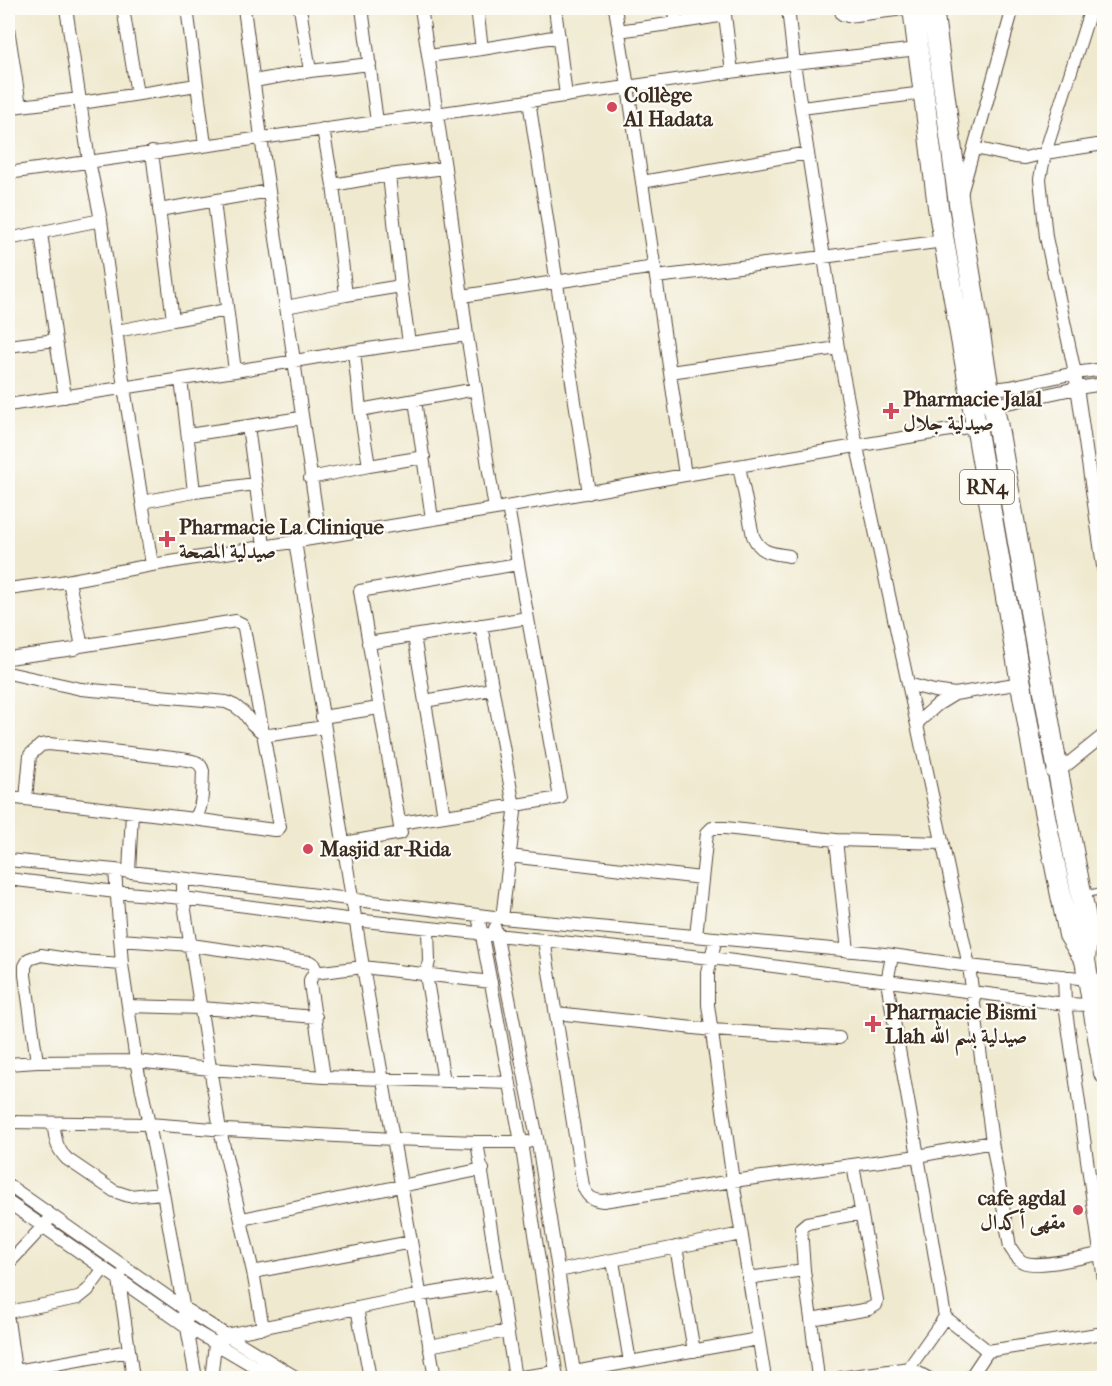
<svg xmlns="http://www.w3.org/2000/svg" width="1112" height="1386" viewBox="0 0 1112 1386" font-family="'IM FELL French Canon',Amiri,serif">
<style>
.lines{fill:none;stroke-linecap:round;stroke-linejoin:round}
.service-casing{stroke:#564739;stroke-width:8}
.minor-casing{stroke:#564739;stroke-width:14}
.primary-casing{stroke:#564739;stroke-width:22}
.service{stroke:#fff;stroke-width:6}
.minor{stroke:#fff;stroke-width:12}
.primary{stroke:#fff;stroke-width:20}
.poi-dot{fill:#d1495b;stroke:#fdfcf7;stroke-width:2}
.labels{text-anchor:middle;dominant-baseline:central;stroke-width:4.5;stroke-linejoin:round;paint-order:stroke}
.shield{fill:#fdfcf7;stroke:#75695f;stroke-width:1.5}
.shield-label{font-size:20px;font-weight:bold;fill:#3b2a1e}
.poi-label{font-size:21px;font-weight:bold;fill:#3b2a1e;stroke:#fdfcf7;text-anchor:start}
</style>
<rect width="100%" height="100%" fill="#fdfcf7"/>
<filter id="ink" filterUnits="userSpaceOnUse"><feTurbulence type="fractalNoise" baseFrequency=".0167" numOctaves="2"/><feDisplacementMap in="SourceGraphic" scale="12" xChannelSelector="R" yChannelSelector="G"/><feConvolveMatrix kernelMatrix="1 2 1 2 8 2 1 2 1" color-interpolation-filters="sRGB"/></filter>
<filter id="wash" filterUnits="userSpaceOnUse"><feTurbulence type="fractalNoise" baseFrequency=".008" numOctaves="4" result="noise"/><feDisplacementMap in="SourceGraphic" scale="24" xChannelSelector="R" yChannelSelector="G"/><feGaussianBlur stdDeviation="1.35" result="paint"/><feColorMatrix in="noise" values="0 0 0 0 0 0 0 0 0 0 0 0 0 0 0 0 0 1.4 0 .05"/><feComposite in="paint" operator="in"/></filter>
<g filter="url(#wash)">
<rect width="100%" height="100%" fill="#efe9cf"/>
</g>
<g filter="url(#ink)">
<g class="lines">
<g class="service-casing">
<path id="service" d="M1085,894L1104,891
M1090,924L1104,921"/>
</g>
<g class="minor-casing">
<path id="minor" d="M66,8L89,161L101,220L124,387L152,565
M123,8L137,94
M187,8L205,145
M244,8L261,137L320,537
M362,8L377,122
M421,8L445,168L467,335L495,509
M555,8L566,96
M615,8L628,87L685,475
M840,8L842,14L848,16L912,8
M1091,8L1045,153L1040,179L1046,237L1075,373L1104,573
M676,23L725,15L732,72
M8,28L20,106L80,99
M618,31L676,23L675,8
M482,49L559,36
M428,56L482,49L477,8
M310,71L370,64
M254,81L310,71L300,8
M529,101L589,493
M81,103L197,85
M8,108L20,106
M801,108L924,93
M323,129L333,185L346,295L401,286L409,343
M975,148L1015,157L1025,158L1045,153L1104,144
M8,173L529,101L794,63L918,49
M642,182L808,153
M333,185L389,175
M961,194L1013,8
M214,201L235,371
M159,210L269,191
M41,233L56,340L65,397
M8,239L101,220
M656,277L823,257L944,241
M401,286L389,175L445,168
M462,296L655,267
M286,307L346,295
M173,320L227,310
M117,331L173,320L152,152
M8,346L56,340
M354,351L360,410L369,466
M670,372L838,348
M985,390L1010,387L1075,373L1104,369
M415,400L432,519
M8,405L235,371L354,351L467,335
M986,405L1012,402L1077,388L1104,384
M360,410L476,389
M188,435L248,426
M739,466L753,536C761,554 772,553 789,556
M310,478L369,466L424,457
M194,492L255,484
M142,502L194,492L181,379
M295,541L363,967L435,1378
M264,546L248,426L301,418
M8,589L61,582L152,565L495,509L685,475L997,422
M481,625L515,812L502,918
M414,636L444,816
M368,643L527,618
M8,658L74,649L81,645V642L69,581
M8,673L81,689L226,702L235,706L244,713L252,724L264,734L270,735L324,727
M908,684L934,691L955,694L1021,683
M425,701L492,689
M322,717L379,708
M917,723L937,705L955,694
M1053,773L1058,772L1104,735
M8,797L194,819L274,830H277L280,827L244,628L242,624L236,621L80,646
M26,799L30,755L41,745L49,744L182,759C192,761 200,760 203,771C202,784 204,810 194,819
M400,823L560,798L508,507
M836,840L848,951
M344,843L401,833L360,591L518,564
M509,856L701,878
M8,860L115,870L502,918L885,954L969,966L1088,979
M115,870L122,964L136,1061L163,1193L196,1378
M129,872L132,812
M8,879L116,892L183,898L355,920L711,958L1065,1004L1093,1005
M183,879V898L220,1130L253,1272L263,1328
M478,915L521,1142L557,1378
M428,928L429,961L426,975L444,1081
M495,928L538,1143L575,1378
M696,936L707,833L712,828H725L836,840L943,843
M716,938L711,958L708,973V1005L733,1181L765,1378
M120,940L191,945L310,962L313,964L317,972
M544,940L583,1186C587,1196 591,1200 603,1201L733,1181L918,1156L992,1142L969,966L857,447L838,348L794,63L788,8
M892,956L887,982L918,1156L945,1317L909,1368L928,1378
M1064,976L1065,1004L1104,1280
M128,1006L201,1008L316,1017
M556,1013L712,1030L839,1038
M37,1062L25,975V966L29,959L41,955L81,961L122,964
M8,1064L37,1062L136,1061L210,1069L324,1077L510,1083
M324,1077L310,984V980L314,973L363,967L491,982
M8,1122L149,1124L226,1130L393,1139L477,1142
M53,1123C56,1139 55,1147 67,1159L114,1191L129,1196L163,1193
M992,1142L1010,1247C1014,1253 1017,1259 1023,1262C1038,1269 1082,1257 1100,1254
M8,1185L182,1307L226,1335L297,1378
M8,1202L186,1326L274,1378
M242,1219L483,1169
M676,1247L694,1351
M613,1261L630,1362
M8,1264L48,1221
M804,1270L801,1228L807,1223L861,1213
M558,1271L741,1234
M253,1272L411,1242
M120,1276L119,1279L121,1294L133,1378
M748,1278L804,1270L811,1319L869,1309L876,1305L877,1301L853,1165
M357,1308L370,1378
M8,1312L78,1298L88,1290L104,1268
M945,1317L988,1351L1104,1333
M811,1319L818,1378
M8,1320L16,1377
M429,1346L507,1331
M16,1371L129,1351
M574,1372L758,1339
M213,1378L212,1371L215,1344L226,1335L421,1295L500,1282
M514,1378L556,1372
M515,1378L477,1142H528
M840,1378L909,1368
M970,1378L988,1351"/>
</g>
<g class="primary-casing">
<path id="primary" d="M913,8L938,207L1037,776L1069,935L1085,960
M933,8L959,204L989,390L997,422L1058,772L1088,929L1085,960L1104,1073"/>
</g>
<use href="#service" class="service"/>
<use href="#minor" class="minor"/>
<use href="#primary" class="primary"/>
</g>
</g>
<g class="poi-dot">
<circle cx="612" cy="107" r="6"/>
<path d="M888 402h6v6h6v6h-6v6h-6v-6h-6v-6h6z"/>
<path d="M164 530h6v6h6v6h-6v6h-6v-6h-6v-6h6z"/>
<circle cx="308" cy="849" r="6"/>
<path d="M870 1015h6v6h6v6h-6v6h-6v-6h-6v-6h6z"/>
<circle cx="1078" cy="1210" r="6"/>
</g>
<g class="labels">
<rect class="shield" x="960" y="470" width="54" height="34" rx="4.5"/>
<g class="shield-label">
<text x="987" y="487">RN4</text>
</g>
<g class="poi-label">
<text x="624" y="95">Collège<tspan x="624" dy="24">Al Hadata</tspan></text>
<text x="903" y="399">Pharmacie Jalal<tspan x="903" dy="24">صيدلية جلال</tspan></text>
<text x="179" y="527">Pharmacie La Clinique<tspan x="179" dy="24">صيدلية المصحة</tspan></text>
<text x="320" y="849">Masjid ar-Rida</text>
<text x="885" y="1012">Pharmacie Bismi<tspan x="885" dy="24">Llah صيدلية بسم الله</tspan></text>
<text x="1066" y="1198" text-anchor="end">cafe agdal<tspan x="1066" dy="24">مقهى أكدال</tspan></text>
</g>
</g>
<rect width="1112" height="1386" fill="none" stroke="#fdfcf7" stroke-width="30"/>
</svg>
